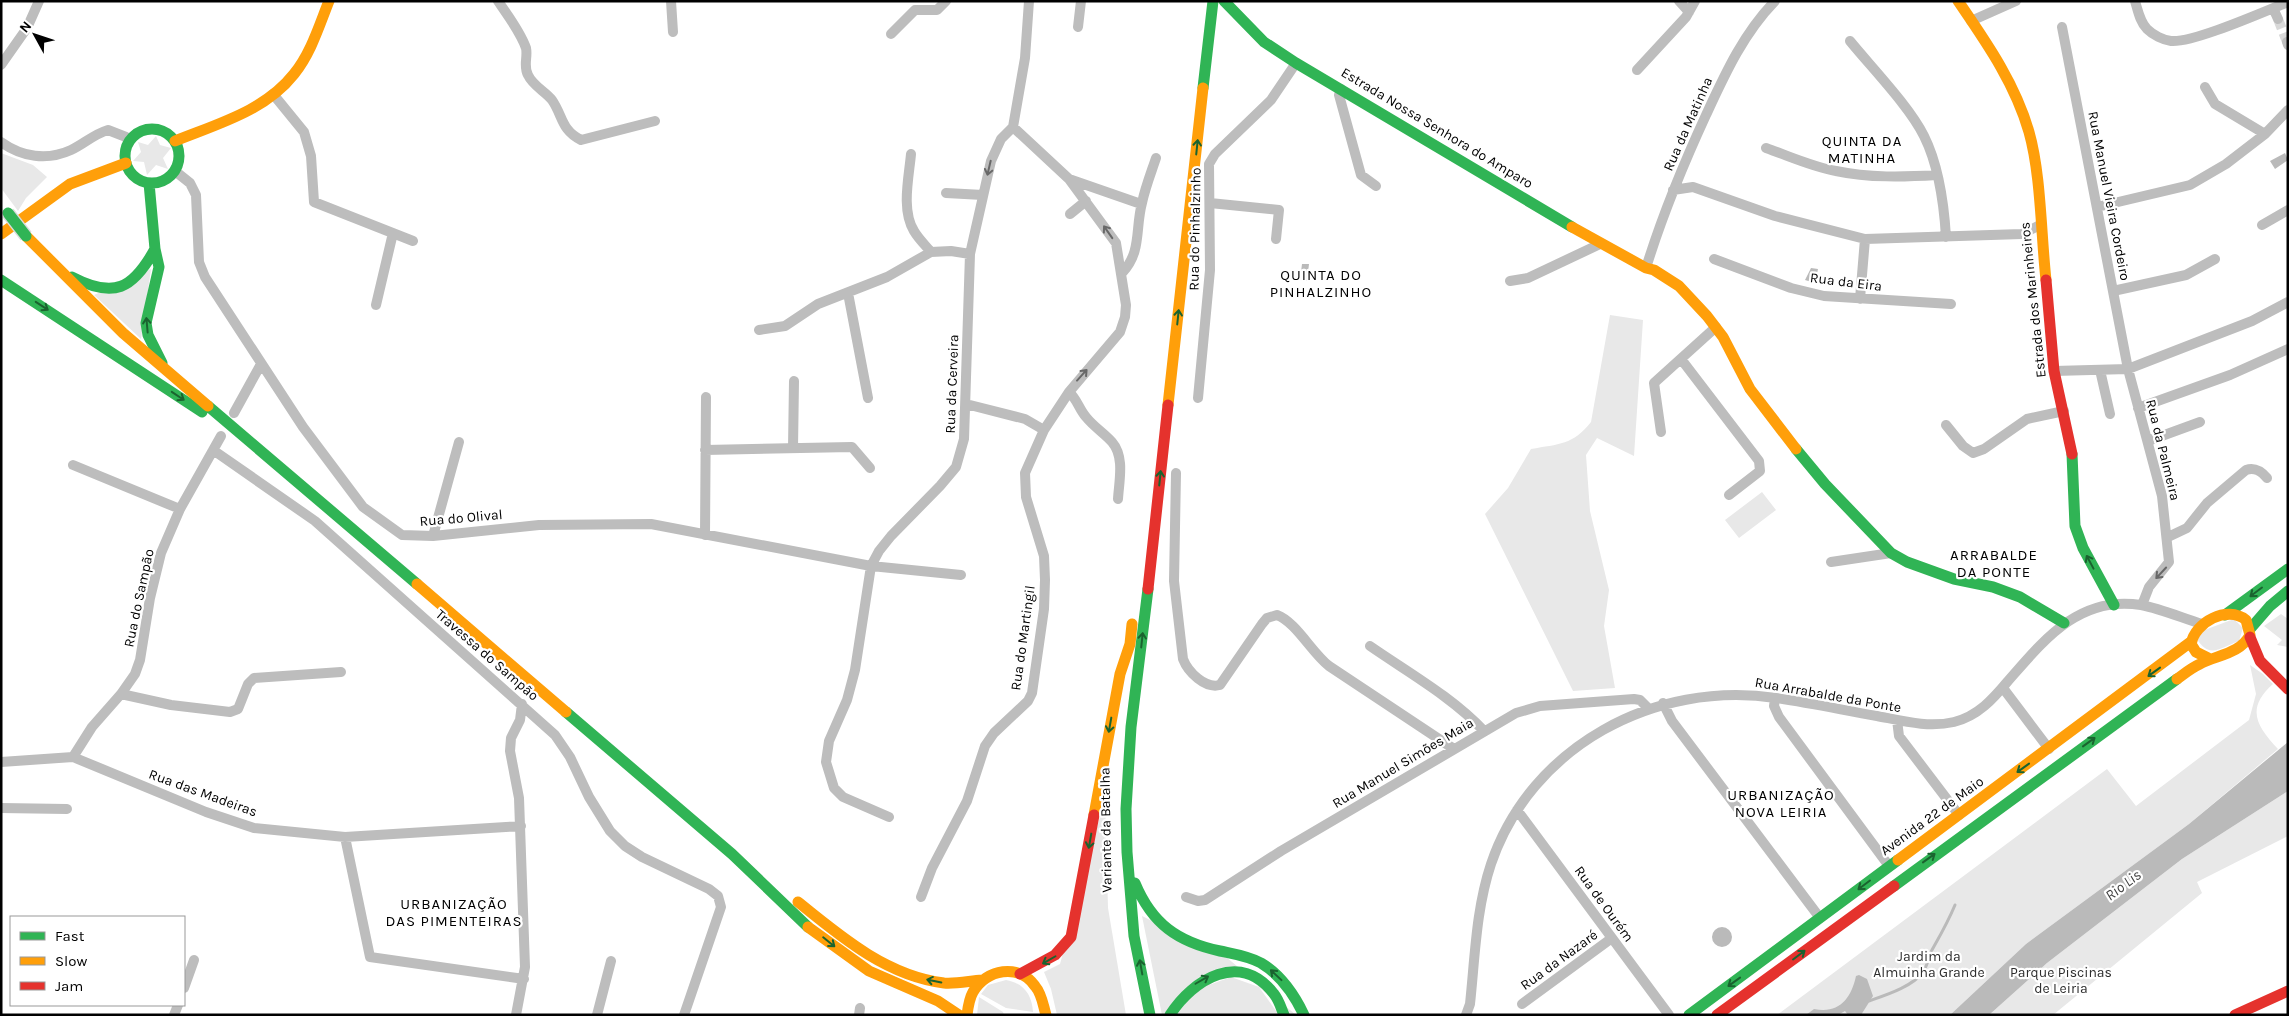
<svg xmlns="http://www.w3.org/2000/svg" width="2289" height="1016" viewBox="0 0 2289 1016" font-family="Karla,sans-serif">
<style>
.green{fill:#e8e8e8}
.water{fill:#bababa}
.lines{fill:none;stroke-linecap:round;stroke-linejoin:round}
.stream{stroke:#bababa;stroke-width:3}
.street-tunnel{stroke:#d9d9d9;stroke-width:10;stroke-dasharray:10 5;stroke-linecap:butt}
.street{stroke:#bdbdbd;stroke-width:10}
.fast{stroke:#30b455;stroke-width:11}
.slow{stroke:#ff9f0a;stroke-width:11}
.jam{stroke:#e5322d;stroke-width:11}
.fast-bridge-casing{stroke:#dbdbdb;stroke-width:14;stroke-linecap:butt}
.fast-bridge{stroke:#30b455;stroke-width:11}
.oneway{stroke:#1a632f}
.oneway2{stroke:#686868}
.labels{text-anchor:middle;dominant-baseline:central;stroke-width:4.5;stroke-linejoin:round;paint-order:stroke}
.street-label{font-size:14px;fill:#000;stroke:#fff}
.park-label{font-size:14px;fill:#2d2d2d;stroke:#fff}
.neighbourhood-label{font-size:15px;letter-spacing:1px;fill:#000;stroke:#fff}
.water-label{font-size:15px;font-style:italic;fill:#3e3e3e;stroke:#fff}
</style>
<rect width="100%" height="100%" fill="#fff"/>
<path class="green" d="M156,136L160,145L171,148L163,158L168,169L156,165L147,175L144,162L133,161L141,152L138,142L148,145Z
M1,153L33,165L47,177L26,198L18,211L1,188Z
M151,269L141,339L94,295Z
M1610,315L1643,320L1634,456L1597,438L1586,455L1590,511L1609,590L1604,626L1615,688L1573,691L1485,514L1508,488L1531,449C1559,444 1573,445 1591,422Z
M1762,492L1776,510L1739,538L1725,520Z
M2281,614L2288,619V647L2277,645L2282,640L2264,626Z
M2234,619L2243,628L2239,641C2220,648 2209,659 2197,639L2199,632Z
M2250,665L2263,674L2273,684C2245,709 2257,726 2278,749L2189,824L2026,944L1950,1015H1777L2107,769L2136,806L2249,720L2256,694Z
M2288,791V836L2197,882L2202,893L2053,1015H1989L2047,963L2182,859Z
M1105,798L1108,908L1126,1015H1057L1051,989L1044,972L1060,964Z
M1142,916L1226,957L1296,1015H1290L1237,967L1162,1015Z
M1231,977L1259,987L1279,1015H1177L1195,990Z
M1006,980C1023,983 1032,994 1033,1012L1006,1008L981,994L988,985Z
M979,997L1003,1012L1004,1015H977Z"/>
<path class="water" d="M2285,153L2288,160L2275,169L2270,161Z
M1302,264H1309L1307,281L1300,280Z
M1811,268L1818,269L1815,283L1805,280Z
M2288,742V791L2182,859L2047,963L1989,1015H1950L2026,944L2189,824Z
M1712 937a10 10 0 1 1 20 0a10 10 0 1 1-20 0Z
M1859,975L1867,979L1873,996L1861,1015H1848L1845,1011L1838,1015H1806L1814,1009C1839,1014 1851,999 1856,976Z"/>
<g class="lines">
<path class="stream" d="M1869,1001C1886,995 1912,987 1923,972C1928,965 1928,957 1932,950C1941,934 1948,922 1955,905"/>
<path class="street-tunnel" d="M2278,19L2287,42"/>
<path class="street" d="M498,1C508,16 520,31 526,48C528,57 523,66 528,75C533,86 545,91 552,100C563,116 561,130 581,140L655,121
M671,1L673,32
M1679,1L1689,12
M2135,1C2138,11 2140,22 2147,29C2153,35 2163,40 2171,41C2193,43 2263,12 2288,2
M2273,8L2278,19
M1971,21L2016,1
M1078,27L1081,1
M2062,27L2128,369L2162,496L2169,562L2149,587L2142,605
M891,34L915,10H937L946,1
M1850,41C1872,68 1909,106 1924,136C1939,166 1944,204 1946,237
M2287,42L2288,45
M1,65L27,28L39,1
M1637,70L1686,17L1695,1
M2205,87L2215,104L2265,134
M1341,89L1339,95L1361,175L1376,186
M273,94L304,132L311,156L314,202L413,241
M1013,127L1025,58L1029,1
M1,142C22,157 47,161 71,150C84,144 94,134 108,130L126,137L129,143
M1766,148C1789,156 1813,167 1836,171C1869,178 1904,177 1937,175
M911,154C909,177 901,210 914,231C918,238 925,245 931,252
M175,171L190,183L196,195L199,262L205,277L303,427L363,507L402,535L433,536L539,525L651,524L871,566L961,575
M1069,179L1141,204
M1673,190L1693,187L1775,216L1865,239L2022,234L2040,225
M946,193L983,195
M1210,203L1279,210L1276,239
M2097,207L2190,185L2226,164L2265,134L2288,110
M1070,214L1086,201
M2262,225L2288,210
M1714,259L1791,288L1824,296L1951,304
M1646,268C1662,216 1683,165 1706,115C1725,74 1743,34 1775,1
M1122,273C1142,252 1135,229 1142,203C1145,188 1151,173 1156,158
M1510,281L1528,278L1600,244
M2113,291L2186,275L2215,259
M848,293L868,398
M1860,299L1865,239
M376,305L393,233
M759,330L785,326L818,304L887,277L931,252L951,251L970,254
M1681,359L1759,461L1760,471L1729,495
M2100,370L2110,414
M2054,371L2128,369L2252,321L2288,302
M1069,392C1077,399 1079,409 1086,417C1094,427 1104,433 1112,442C1125,457 1119,481 1118,499
M1198,398L1210,270L1209,164L1215,154L1271,100L1296,63
M966,404L1025,419L1044,430
M2138,408L2230,375L2288,349
M234,413L261,364
M1946,425L1963,446L1973,453L1984,449L2027,419L2064,411
M1661,432L1654,383L1716,327
M2148,441L2200,422
M793,448L794,381
M213,450L315,521L555,735L570,757L589,797L610,831L625,846L642,857L709,889L718,896L721,907L684,1015
M705,450L852,447L870,468
M73,465L180,509
M1176,473L1174,581L1183,659C1188,672 1205,689 1220,685L1262,624L1267,618L1277,615C1296,622 1312,653 1329,666L1454,749
M705,535L706,397
M433,536L459,442
M2168,537L2187,528L2207,503L2246,470C2255,467 2261,471 2267,478
M1831,562L1891,553
M1370,646C1409,673 1452,697 1484,731
M2003,688L2049,749
M121,694L171,705L230,712L238,709L248,684L254,678L341,672
M1775,698L1774,706L1779,717L1889,866
M1663,703L1672,721L1820,918
M1897,720L1899,736L1959,815
M73,757L92,727L121,694L135,674L140,660L150,598L161,553L180,509L221,436
M1,762L73,757L206,812L254,828L345,837L521,826
M1,808L67,809
M1517,810L1669,1015
M889,817L843,797L834,788L826,762L829,741L847,700L855,670L871,566L879,551L891,536L940,486L956,467L964,439L970,254L991,161L1001,139L1013,127
M345,837L370,957L524,979
M921,897L932,868L967,801L985,746L994,733L1028,701L1032,693L1044,609L1045,580L1044,556L1026,497L1025,473L1044,430L1069,392L1120,332L1125,317L1126,305L1116,243L1069,179L1013,127
M1186,897L1198,901L1205,900L1281,851L1516,713L1540,706L1634,699L1640,700L1648,708
M184,988L194,960
M1522,1004L1612,938
M174,1015L178,1005
M516,1015L525,967L519,798L510,751L511,738L520,720L522,704
M597,1015L611,961
M859,1015L860,1008
M1466,1015L1470,1004C1475,957 1476,909 1491,864C1531,746 1655,680 1776,698C1809,703 1843,710 1877,716C1903,721 1928,728 1954,722C1978,716 1993,699 2008,681C2044,640 2079,595 2141,605C2162,609 2182,618 2202,624"/>
<path class="fast" d="M1224,1L1264,42L1296,63L1572,227
M1203,88L1213,1
M125 156a27 27 0 1 1 54 0a27 27 0 1 1-54 0Z
M149,183L155,249L159,267L146,323L148,335L162,363
M72,277C114,299 133,289 155,249
M1,280L202,412
M208,406L417,584
M1796,449L1825,484L1891,553L1907,562L1954,579L1993,587L2020,597L2064,623
M2072,454L2075,526L2083,548L2114,605
M1148,589L1131,727L1126,809L1127,852L1134,936L1150,1015
M2225,615L2288,569
M2250,629L2270,606L2288,591
M566,712L732,854L808,927
M1135,883C1152,924 1178,942 1220,951C1234,954 1248,956 1261,963C1281,975 1294,994 1304,1015
M1894,886L2177,679
M1170,1015C1193,979 1241,950 1274,994C1279,1000 1281,1008 1284,1015
M1689,1015L1898,860"/>
<path class="slow" d="M1958,1C1986,42 2015,83 2029,132C2041,174 2041,235 2046,280
M175,141C217,124 265,111 294,74C311,53 319,26 329,1
M1572,227L1646,268L1654,270L1679,286L1707,316L1723,337L1750,389L1796,449
M1,234L70,184L126,163
M26,236L123,333L208,406
M1168,405L1203,88
M417,584L566,712
M2177,679C2184,674 2191,668 2200,664C2217,655 2240,654 2250,635L2246,620C2227,605 2195,622 2191,644L2196,652L2208,658
M1094,815L1120,674L1130,644L1132,624
M1898,860L2192,641
M798,902C841,937 887,976 944,983C956,984 969,981 982,980
M808,927L869,971L938,1001L959,1015
M967,1015C968,1007 969,999 973,992C986,969 1019,963 1035,986C1042,994 1043,1005 1046,1015"/>
<path class="jam" d="M2046,280L2054,371L2072,454
M1148,589L1168,405
M2250,637L2260,661L2288,689
M1020,974L1055,955L1071,937L1094,815
M1717,1015L1894,886
M2235,1015L2288,991"/>
<g class="fast-bridge-casing">
<path id="fast-bridge" d="M8,213L26,236"/>
</g>
<use href="#fast-bridge" class="fast-bridge"/>
</g>
<defs><path id="oneway-shaft" d="M-6 0H5M1.5-3L5.5 0L1.5 3" fill="none" stroke-width="1.6" stroke-linecap="round" stroke-linejoin="round" transform="scale(1.25)"/></defs>
<g class="oneway">
<use href="#oneway-shaft" transform="translate(1197 147) rotate(-84)"/>
<use href="#oneway-shaft" transform="translate(42 306) rotate(33)"/>
<use href="#oneway-shaft" transform="translate(1178 317) rotate(-84)"/>
<use href="#oneway-shaft" transform="translate(147 325) rotate(-95)"/>
<use href="#oneway-shaft" transform="translate(178 396) rotate(34)"/>
<use href="#oneway-shaft" transform="translate(1160 478) rotate(-84)"/>
<use href="#oneway-shaft" transform="translate(2090 562) rotate(-118)"/>
<use href="#oneway-shaft" transform="translate(2256 592) rotate(143)"/>
<use href="#oneway-shaft" transform="translate(1142 640) rotate(-84)"/>
<use href="#oneway-shaft" transform="translate(2154 672) rotate(144)"/>
<use href="#oneway-shaft" transform="translate(1110 725) rotate(100)"/>
<use href="#oneway-shaft" transform="translate(2089 742) rotate(-36)"/>
<use href="#oneway-shaft" transform="translate(2023 768) rotate(144)"/>
<use href="#oneway-shaft" transform="translate(1090 841) rotate(100)"/>
<use href="#oneway-shaft" transform="translate(1929 858) rotate(-36)"/>
<use href="#oneway-shaft" transform="translate(1864 885) rotate(143)"/>
<use href="#oneway-shaft" transform="translate(829 942) rotate(39)"/>
<use href="#oneway-shaft" transform="translate(1799 955) rotate(-37)"/>
<use href="#oneway-shaft" transform="translate(1049 960) rotate(150)"/>
<use href="#oneway-shaft" transform="translate(1141 967) rotate(-100)"/>
<use href="#oneway-shaft" transform="translate(1276 975) rotate(-137)"/>
<use href="#oneway-shaft" transform="translate(1202 980) rotate(-30)"/>
<use href="#oneway-shaft" transform="translate(934 981) rotate(-168)"/>
<use href="#oneway-shaft" transform="translate(1734 982) rotate(144)"/>
</g>
<g class="oneway2">
<use href="#oneway-shaft" transform="translate(989 168) rotate(103)"/>
<use href="#oneway-shaft" transform="translate(1108 232) rotate(-125)"/>
<use href="#oneway-shaft" transform="translate(1082 375) rotate(-48)"/>
<use href="#oneway-shaft" transform="translate(2161 573) rotate(133)"/>
</g>
<g class="labels">
<g class="street-label">
<text transform="translate(1688 124) rotate(-66)">Rua da Matinha</text>
<text transform="translate(1437 128) rotate(31)">Estrada Nossa Senhora do Amparo</text>
<text transform="translate(2109 196) rotate(79)">Rua Manuel Vieira Cordeiro</text>
<text transform="translate(1195 229) rotate(-89)">Rua do Pinhalzinho</text>
<text transform="translate(1846 282) rotate(7)">Rua da Eira</text>
<text transform="translate(2033 300) rotate(-96)">Estrada dos Marinheiros</text>
<text transform="translate(952 384) rotate(-88)">Rua da Cerveira</text>
<text transform="translate(2163 450) rotate(76)">Rua da Palmeira</text>
<text transform="translate(461 518) rotate(-5)">Rua do Olival</text>
<text transform="translate(139 598) rotate(-78)">Rua do Sampão</text>
<text transform="translate(1023 638) rotate(-82)">Rua do Martingil</text>
<text transform="translate(487 655) rotate(41)">Travessa do Sampão</text>
<text transform="translate(1828 695) rotate(10)">Rua Arrabalde da Ponte</text>
<text transform="translate(1403 763) rotate(-31)">Rua Manuel Simões Maia</text>
<text transform="translate(203 793) rotate(20)">Rua das Madeiras</text>
<text transform="translate(1932 816) rotate(-36)">Avenida 22 de Maio</text>
<text transform="translate(1106 830) rotate(-91)">Variante da Batalha</text>
<text transform="translate(1604 904) rotate(54)">Rua de Ourém</text>
<text transform="translate(1559 960) rotate(-36)">Rua da Nazaré</text>
</g>
<g class="park-label">
<text x="1929" y="956">Jardim da<tspan x="1929" dy="16">Almuinha Grande</tspan></text>
<text x="2061" y="972">Parque Piscinas<tspan x="2061" dy="16">de Leiria</tspan></text>
</g>
<g class="neighbourhood-label">
<text x="1862" y="141">QUINTA DA<tspan x="1862" dy="17">MATINHA</tspan></text>
<text x="1321" y="275">QUINTA DO<tspan x="1321" dy="17">PINHALZINHO</tspan></text>
<text x="1994" y="555">ARRABALDE<tspan x="1994" dy="17">DA PONTE</tspan></text>
<text x="1781" y="795">URBANIZAÇÃO<tspan x="1781" dy="17">NOVA LEIRIA</tspan></text>
<text x="454" y="904">URBANIZAÇÃO<tspan x="454" dy="17">DAS PIMENTEIRAS</tspan></text>
</g>
<g class="water-label">
<text transform="translate(2123 885) rotate(-37)">Rio Lis</text>
</g>
</g>
<rect width="2289" height="1016" fill="none" stroke="#000000" stroke-width="5"/>
<rect x="10" y="916" width="175" height="90" fill="#ffffff" stroke="#999999"/>
<rect x="20" y="932" width="25" height="8" fill="#30b455" stroke="#999999"/>
<text x="55" y="941" font-size="15" fill="#000000">Fast</text>
<rect x="20" y="957" width="25" height="8" fill="#ff9f0a" stroke="#999999"/>
<text x="55" y="966" font-size="15" fill="#000000">Slow</text>
<rect x="20" y="982" width="25" height="8" fill="#e5322d" stroke="#999999"/>
<text x="55" y="991" font-size="15" fill="#000000">Jam</text>
<g transform="translate(35 35) rotate(310)" stroke="#ffffff" stroke-width="4" paint-order="stroke">
<path d="M0-4L9 19L0 12L-9 19Z" fill="#000000"/>
<text y="-8" font-size="14" font-weight="bold" text-anchor="middle" fill="#000000">N</text>
</g>
</svg>
